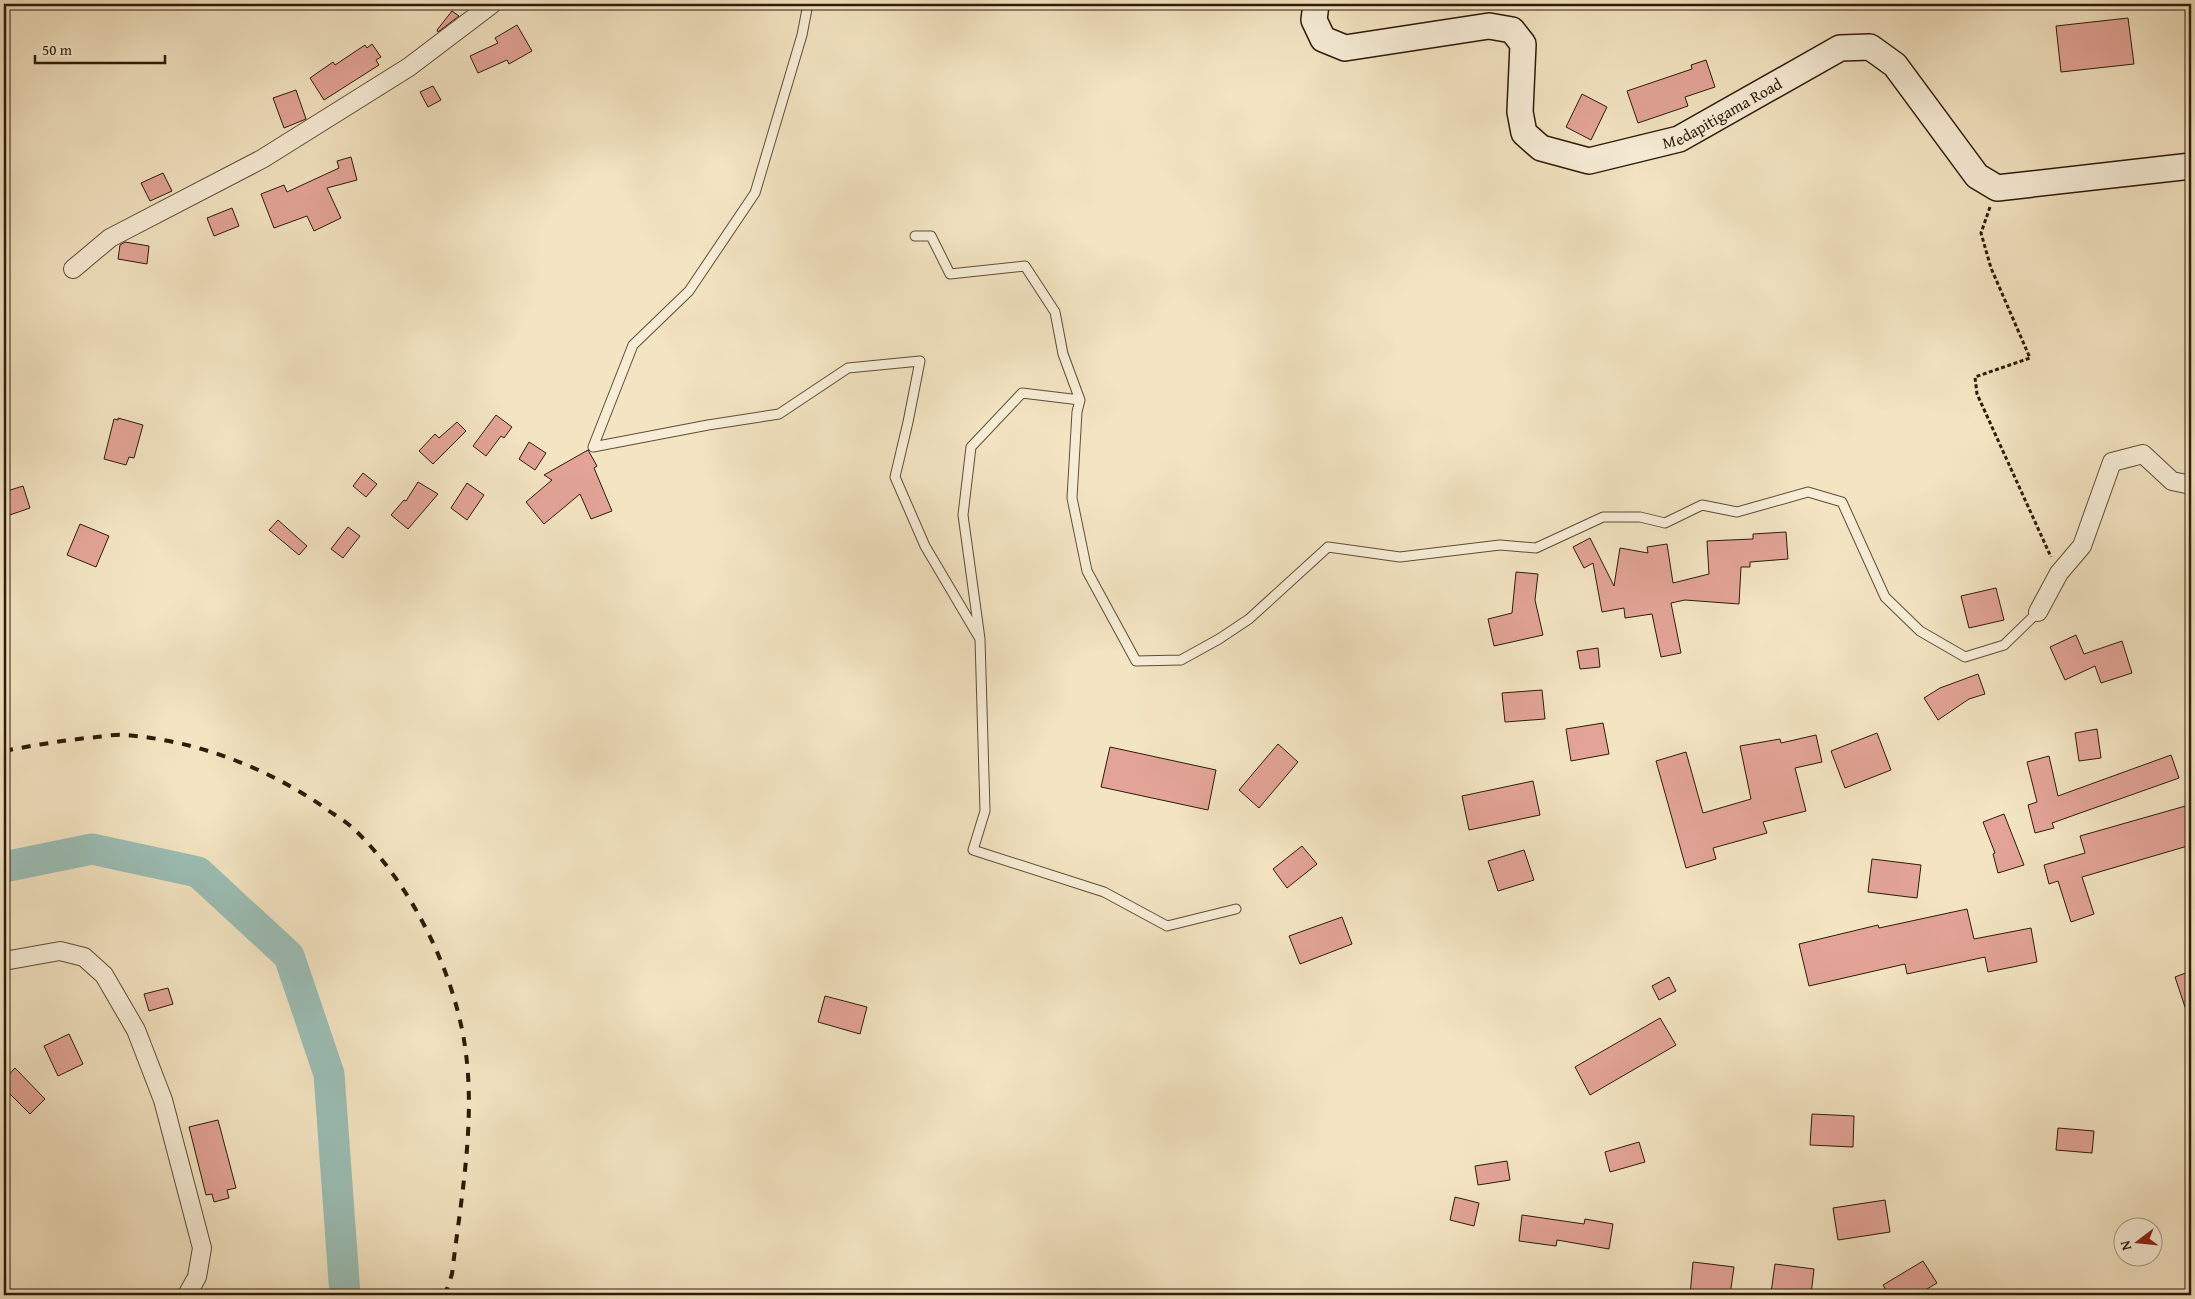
<svg xmlns="http://www.w3.org/2000/svg" width="2195" height="1299" viewBox="0 0 2195 1299" font-family="'Gentium Book Plus',serif">
<style>
.lines{fill:none;stroke-linecap:round;stroke-linejoin:round}
.river{stroke:#9bbeb5;stroke-width:31}
.building{fill:#e3a497;stroke:#2e1b09}
.lane-casing{stroke:#5f4d37;stroke-width:11}
.street-casing{stroke:#5f4d37;stroke-width:20}
.secondary-casing{stroke:#2e1b09;stroke-width:28}
.path{stroke:#2e1b09;stroke-width:3;stroke-dasharray:4 2.5;stroke-linecap:butt}
.lane{stroke:#f7edd7;stroke-width:9}
.street{stroke:#f7edd7;stroke-width:18}
.secondary{stroke:#f7edd7;stroke-width:25}
.rail{stroke:#2e1b09;stroke-width:4;stroke-dasharray:9 9;stroke-linecap:butt}
.labels{text-anchor:middle;dominant-baseline:central;stroke-width:4;stroke-linejoin:round;paint-order:stroke}
.street-label{font-size:16px;fill:#2e1b09;stroke:#f7edd7}
</style>
<rect width="100%" height="100%" fill="#f3e4c2"/>
<filter id="stains"><feTurbulence type="fractalNoise" baseFrequency=".004" numOctaves="4"/><feColorMatrix values="0 0 0 0 .2 0 0 0 0 .09 0 0 0 0 .02 0 0 0 .5 -.17"/></filter>
<radialGradient id="worn" r=".72"><stop offset=".6" stop-color="#630" stop-opacity="0"/><stop offset="1" stop-color="#630" stop-opacity=".3"/></radialGradient>
<g class="lines">
<path class="river" d="M4,867L92,849L198,872L289,956L329,1074L345,1295"/>
</g>
<path class="building" d="M452,11L459,16L438,32L437,30Z
M2128,18L2134,64L2061,72L2056,26Z
M517,25L532,51L509,64L507,60L478,73L470,56L498,43L495,38Z
M372,44L381,57L376,60L379,65L324,100L310,78L333,62L335,65L365,45L367,48Z
M1706,60L1715,87L1685,97L1688,106L1638,123L1627,91L1692,69L1691,65Z
M433,86L441,100L428,107L420,92Z
M296,90L306,119L284,128L273,98Z
M1582,94L1607,107L1591,140L1566,127Z
M351,157L357,180L327,188L341,218L314,231L307,216L274,228L261,194L284,185L287,192L339,168L337,161Z
M163,173L172,191L150,201L141,183Z
M232,208L239,226L214,236L207,218Z
M125,242L149,246L147,264L118,259L120,245Z
M496,415L512,427L504,438L501,436L486,456L473,446Z
M118,418L143,425L134,458L129,457L126,465L104,459L114,419L118,420Z
M457,422L466,431L433,464L419,451L435,434L439,438Z
M529,442L546,453L535,470L519,459Z
M588,450L597,466L594,468L612,511L591,519L580,494L544,524L526,502L552,480L544,475Z
M363,473L377,484L366,497L353,486Z
M418,482L438,494L408,529L391,515L404,500L406,501Z
M467,483L484,495L467,520L451,508Z
M23,486L30,508L4,517V492Z
M278,520L307,546L299,555L269,530Z
M80,524L109,536L96,567L67,555Z
M348,527L360,536L343,558L331,549Z
M1786,532L1788,559L1750,562V567H1741L1739,604L1685,600L1671,603L1681,653L1661,657L1652,614L1625,618L1624,608L1602,612L1593,563L1584,568L1573,547L1590,538L1614,586L1620,548L1648,553L1647,547L1667,544L1673,583L1709,574L1707,541L1753,539V534Z
M1516,572L1538,574L1535,600L1543,635L1494,646L1488,619L1512,613Z
M1996,588L2004,620L1969,628L1961,596Z
M2076,635L2084,654L2122,641L2132,673L2101,683L2095,666L2065,680L2050,647Z
M1598,648L1600,667L1580,669L1577,651Z
M1978,674L1985,694L1969,699L1938,720L1924,698L1940,688Z
M1542,690L1545,719L1505,722L1502,693Z
M1603,723L1609,754L1571,761L1566,729Z
M2097,729L2101,758L2079,761L2075,733Z
M1877,733L1891,770L1845,788L1831,751Z
M1816,735L1822,762L1795,768L1806,811L1763,822L1767,833L1713,848L1716,859L1686,868L1656,761L1686,752L1703,813L1751,799L1740,746L1780,739L1781,743Z
M1278,744L1298,762L1259,808L1239,790Z
M1110,747L1216,770L1208,810L1101,787Z
M2171,755L2179,778L2052,823L2054,828L2035,833L2028,805L2037,802L2027,762L2049,756L2058,796Z
M1533,781L1540,815L1469,830L1462,796Z
M2189,805L2191,812V845L2082,877L2094,914L2071,922L2058,881L2049,884L2044,865L2085,853L2080,836Z
M2004,814L2024,865L1998,873L1993,854L1995,853L1983,822Z
M1302,846L1317,864L1287,888L1273,869Z
M1524,850L1534,880L1498,891L1488,861Z
M1872,859L1921,865L1917,898L1868,892Z
M1967,909L1974,939L2031,928L2037,962L1988,972L1985,957L1907,974L1905,964L1809,986L1799,944L1878,925L1879,928Z
M1342,917L1352,944L1300,964L1289,936Z
M2191,971V1018L2189,1019L2175,977Z
M1669,977L1676,991L1659,1000L1652,986Z
M168,988L173,1004L149,1011L144,994Z
M825,996L867,1007L860,1034L818,1022Z
M1660,1018L1676,1045L1590,1095L1575,1067Z
M69,1034L83,1064L58,1076L44,1046Z
M15,1068L45,1099L30,1114L4,1088V1080Z
M1812,1114L1854,1116L1853,1147L1810,1145Z
M218,1120L236,1188L227,1190L229,1198L214,1202L212,1194L206,1195L189,1127Z
M2058,1128L2094,1131L2092,1153L2056,1150Z
M1639,1142L1645,1162L1610,1172L1605,1152Z
M1507,1161L1510,1180L1478,1185L1475,1166Z
M1455,1197L1479,1203L1474,1226L1450,1220Z
M1885,1200L1890,1232L1838,1240L1833,1208Z
M1522,1215L1584,1224L1585,1219L1613,1224L1609,1249L1557,1240L1556,1246L1519,1241Z
M1923,1261L1937,1283L1917,1295H1889L1883,1285Z
M1693,1262L1734,1267L1730,1295H1690Z
M1775,1264L1814,1269L1811,1295L1771,1293Z"/>
<g class="lines">
<g class="lane-casing">
<path id="lane" d="M808,4L802,35L755,193L689,291L633,345L593,447L708,425L779,414L848,368L920,361L908,422L895,477L925,546L980,639L985,811L973,850L1104,892L1167,926L1236,909
M915,236H931L950,274L1025,266L1055,312L1063,354L1080,400
M980,639L963,515L971,447L1022,393L1080,400L1077,412L1072,498L1087,571L1136,661L1181,660L1219,639L1249,619L1328,547L1400,557L1500,545L1536,548L1603,517H1640L1665,523L1702,505L1737,512L1808,492L1842,502L1885,597L1920,631L1965,657L2004,645L2038,612"/>
</g>
<g class="street-casing">
<path id="street" d="M73,269L110,238L262,159L409,67L492,4
M2038,612L2059,573L2082,546L2112,462L2143,454L2172,481L2191,485
M4,961L60,951L84,957L104,975L136,1030L163,1100L202,1248L197,1277L187,1295"/>
</g>
<g class="secondary-casing">
<g id="secondary">
<path id="s1" d="M1316,4L1314,20L1323,39L1345,48L1489,26L1512,30L1523,44L1520,112L1524,133L1541,148L1589,161L1679,139L1840,48L1870,47L1895,65L1977,176L1997,188L2191,166"/>
</g>
</g>
<path class="path" d="M1990,207L1981,233L1991,268L2030,358L1975,377L1977,394L2051,557"/>
<use href="#lane" class="lane"/>
<use href="#street" class="street"/>
<use href="#secondary" class="secondary"/>
<path class="rail" d="M4,751C35,745 65,740 97,737C106,736 117,734 126,735C200,741 273,770 332,813C340,818 349,824 356,831C410,884 451,965 464,1040C477,1118 461,1197 452,1274L445,1295"/>
</g>
<g class="labels">
<g class="street-label">
<text stroke="none"><textPath href="#s1" startOffset="552">Medapitigama Road</textPath></text>
</g>
</g>
<rect width="2195" height="1299" fill="none" stroke="#f3e4c2" stroke-width="20"/>
<rect x="5" y="5" width="2185" height="1289" fill="none" stroke="#2e1b09" stroke-width="2.5"/>
<rect x="10" y="10" width="2175" height="1279" fill="none" stroke="#2e1b09"/>
<g transform="translate(2138 1242) rotate(254)"><circle r="24" fill="#f7edd7" stroke="#a79985"/>
<path d="M0-4L9 19L0 12L-9 19Z" fill="#8f2418"/>
<text y="-8" font-size="14" font-weight="bold" text-anchor="middle" fill="#2e1b09">N</text>
</g>
<path d="M35 55v8h130v-8" fill="none" stroke="#2e1b09" stroke-width="2.5"/>
<text x="42" y="55" font-size="15" fill="#2e1b09" stroke="#f7edd7" stroke-width="4" paint-order="stroke">50 m</text>
<rect width="100%" height="100%" filter="url(#stains)"/>
<rect width="100%" height="100%" fill="url(#worn)"/>
</svg>
